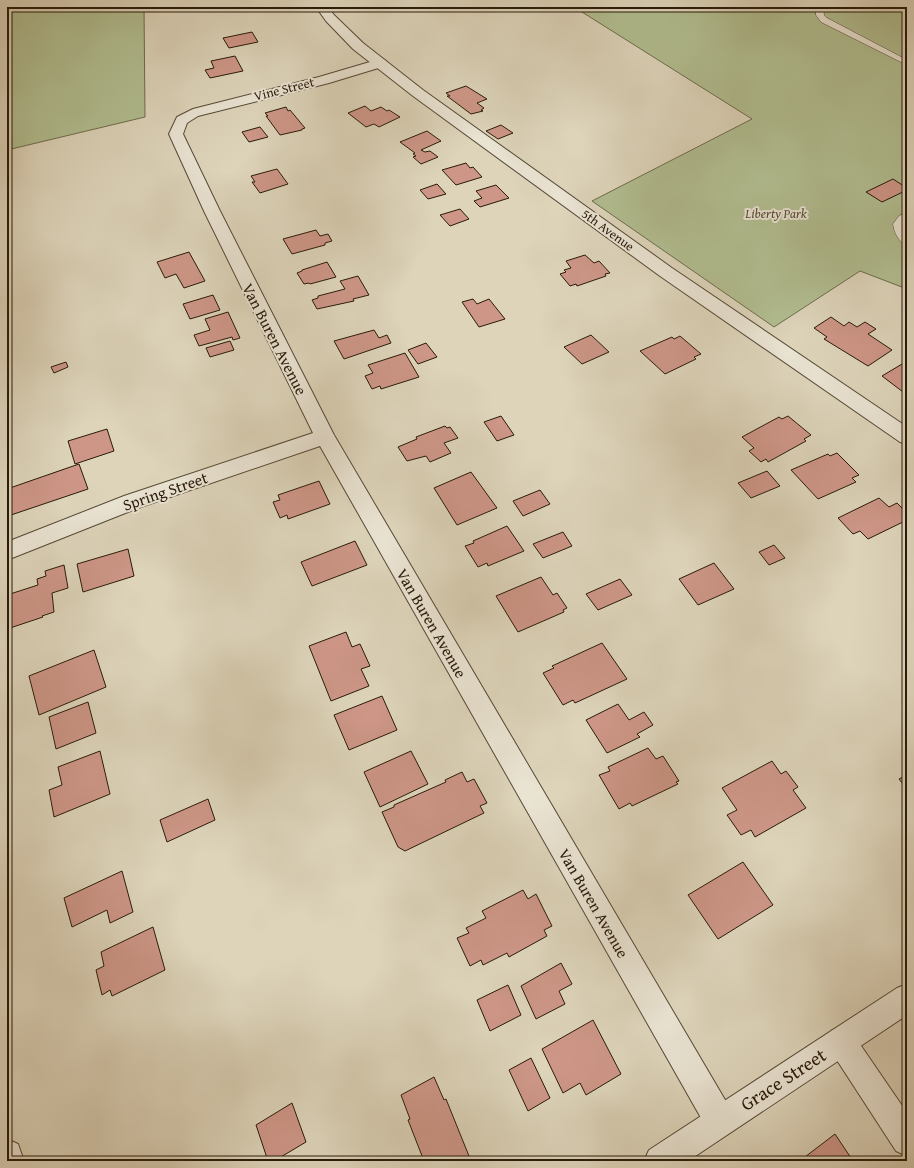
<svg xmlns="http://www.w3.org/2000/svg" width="914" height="1168" viewBox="0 0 914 1168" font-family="'Gentium Book Plus',serif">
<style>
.green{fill:#b1bd90;stroke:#6d6c4d}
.building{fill:#cd9687;stroke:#291a0a}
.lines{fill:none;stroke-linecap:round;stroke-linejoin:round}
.service-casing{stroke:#564836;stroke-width:1}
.minor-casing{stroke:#564836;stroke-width:2}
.tertiary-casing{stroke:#564836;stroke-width:2}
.service{fill:#e9e3d2;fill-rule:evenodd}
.minor{fill:#e9e3d2;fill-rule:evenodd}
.tertiary{fill:#e9e3d2;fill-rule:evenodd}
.labels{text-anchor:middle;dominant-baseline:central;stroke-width:4;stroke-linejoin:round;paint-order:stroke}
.far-street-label{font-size:13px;fill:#291a0a;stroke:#e9e3d2}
.far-park-label{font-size:13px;font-style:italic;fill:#524b32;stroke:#e9e3d2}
.street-label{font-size:16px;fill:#291a0a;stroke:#e9e3d2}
.near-street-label{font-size:19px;fill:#291a0a;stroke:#e9e3d2}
</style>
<rect width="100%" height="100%" fill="#ddd4ba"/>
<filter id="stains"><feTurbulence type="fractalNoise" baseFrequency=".005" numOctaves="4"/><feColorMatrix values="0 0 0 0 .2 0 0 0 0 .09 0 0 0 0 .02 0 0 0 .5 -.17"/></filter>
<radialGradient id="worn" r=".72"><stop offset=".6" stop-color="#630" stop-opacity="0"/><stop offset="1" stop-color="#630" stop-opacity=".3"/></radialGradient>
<path class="green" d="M7,7H144L145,117L7,150Z
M574,7H907V289L860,271L774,327L592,201L752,119Z"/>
<path class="building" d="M252,32L258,42L229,48L223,38Z
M235,56L243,71L210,78L205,70L214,68L211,61Z
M466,86L487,99L477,103L484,108L481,110L483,111L471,114L447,96H450L446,93Z
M365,106L371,111L381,107L387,111L389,110L400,117L379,127L374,124L366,127L348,113Z
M286,107L288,111L290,110L305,128L302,129V130L280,135L266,116H268L265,113Z
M501,125L513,133L498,139L486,131Z
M260,127L268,137L249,142L242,132Z
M427,131L441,141L421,150L425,152L430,151L438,157L421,164L413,157L416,156L413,154L415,153L400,142Z
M466,163L470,168L473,167L482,177L456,185L442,170Z
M277,169L288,184L260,193L252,182H255L251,176Z
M893,179L907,188V190L882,202L866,192Z
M437,184L446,194L428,199L420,190Z
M496,185L509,198L480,207L474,201L482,198L476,191Z
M460,209L469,219L450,226L440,215Z
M316,230L320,236L328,234L332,241L325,243V245L292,254L283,239Z
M189,252L205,281L184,288L176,274L165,278L157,262Z
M585,255L594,263L599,261L610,273L605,274L606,276L577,286L576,284L570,286L560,274L566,272L564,270L571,268L566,261Z
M327,262L336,277L310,284L309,283L304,284L297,273L302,271V270Z
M358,276L369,295L353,299L354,301L317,309L312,300L318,298V296L345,289L340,281Z
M213,295L220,310L190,319L183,304Z
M473,299L477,304L489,299L505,319L479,327L462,302Z
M228,312L240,338L233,340L232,337L199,346L194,335L210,330L205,319Z
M831,317L844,326L849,322L857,327L865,322L876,329L868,334L892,350L868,366L824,339L827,337L814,328Z
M374,330L379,338L387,335L391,343L344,359L334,341Z
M591,335L609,352L582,364L564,347Z
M680,336L701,354L694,357L696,359L665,374L640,351L672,337L674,339Z
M230,341L234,350L210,357L206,348Z
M426,343L437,357L418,364L408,350Z
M405,353L419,377L381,389L380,386L372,389L365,376L373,373L368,365Z
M907,361V395L882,376Z
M66,362L68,367L54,373L51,367Z
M501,416L514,435L497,441L484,422Z
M788,416L811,435L804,439L806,441L768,462L766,459L761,462L749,451L754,448L742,437L779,417L782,419Z
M445,426L447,428L450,427L458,438L444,443L451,453L430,462L426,456L407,461L398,447L417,439L416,437Z
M107,429L114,451L75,464L68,441Z
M837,453L859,475L852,478L856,482L818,499L791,470L828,454L830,456Z
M79,464L88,489L8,516L7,489Z
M767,471L780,486L751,498L738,483Z
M471,472L497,508L457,525L434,488Z
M319,481L330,504L288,519L287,515L280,518L273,502L280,500L278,495Z
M540,490L550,504L523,516L513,501Z
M879,498L889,507L897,503L907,513V520L868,539L860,531L853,534L838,518Z
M507,526L524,551L488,566L487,563L478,567L465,546L474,543L473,541Z
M563,532L572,546L543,558L533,544Z
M355,541L367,565L312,586L301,562Z
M774,545L785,558L769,565L759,552Z
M128,549L134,576L83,592L77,564Z
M714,563L734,589L698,605L679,579Z
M64,565L68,588L52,593L54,612L42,616L43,617L7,629V595L38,585L37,579L46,576L45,571Z
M541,577L553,595L557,593L567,608L563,610L564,612L518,632L496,596Z
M620,579L632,595L598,610L586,594Z
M346,632L352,647L360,644L370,666L361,669L369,686L331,701L309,646Z
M602,643L627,679L575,703L573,700L563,705L543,673L554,668L552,666Z
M94,650L106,687L39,715L29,676Z
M382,696L397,730L349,750L334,715Z
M88,702L96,733L56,749L49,717Z
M618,704L629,720L644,712L653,725L637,734L640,737L607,753L586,720Z
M648,748L656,759L663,756L679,781L676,782L678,784L632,806L630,803L619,809L599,775L610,771L608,767Z
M100,751L110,794L54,817L49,790L62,785L58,767Z
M411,751L428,784L380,807L364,772Z
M772,761L781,774L786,771L798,787L793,790L806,808L755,837L751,830L741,835L727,815L737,810L722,788Z
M462,772L467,782L474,779L487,803L480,806L484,813L405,851L398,847L382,812L394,807V805L446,782L445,780Z
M907,775V789L899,779Z
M208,799L215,820L167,842L160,820Z
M743,862L773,905L718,939L688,895Z
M122,871L133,912L110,923L107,910L72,927L64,898Z
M523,890L528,899L536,894L552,926L544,930L547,936L509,957L507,953L483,965L481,960L470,966L457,938L469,933L466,928L486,918L482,911Z
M153,927L165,970L112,996L110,990L102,995L96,970L104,966L101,952Z
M561,963L572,984L559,991L565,1004L536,1019L521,986Z
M508,985L521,1015L490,1031L477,1000Z
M593,1020L621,1074L586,1095L580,1083L563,1093L542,1049Z
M531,1058L550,1098L528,1111L509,1070Z
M434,1077L444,1100L446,1099L471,1161H424L408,1120L410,1119L401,1095Z
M292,1103L306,1142L274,1161H268L256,1125Z
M835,1134L853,1161H802L801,1160Z"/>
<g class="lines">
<g class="service-casing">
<path id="service" d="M815,7H823L824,15L827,18L907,60V65L821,22L816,15Z
M907,212V219L903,224L907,236V245C899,243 894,232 893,224L899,216Z"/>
</g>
<g class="minor-casing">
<path id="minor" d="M380,59L385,60L387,63L385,66L329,83L198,116L187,123L183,134L220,211L334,435L731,1110L736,1121L731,1132L720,1137L709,1132L320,446L138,508L7,560V542L124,496L313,433L204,211L169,134L177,117L193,109L319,77Z
M841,1026L851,1031L907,1113V1156L896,1151L831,1051L826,1041L831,1031Z
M7,1139L18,1144L24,1161H7Z"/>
</g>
<g class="tertiary-casing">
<path id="tertiary" d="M316,7H328L334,15L363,43L423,90L672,268L907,427V444L900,442L660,276L413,96L353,49L326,21Z
M907,984V1015L688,1161H644L649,1150L897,988Z"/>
</g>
<use href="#service" class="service"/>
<use href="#minor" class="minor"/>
<use href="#tertiary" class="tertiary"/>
</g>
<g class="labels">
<g class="far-street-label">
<text transform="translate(284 89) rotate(-14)">Vine Street</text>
<text transform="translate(608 230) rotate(36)">5th Avenue</text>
</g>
<g class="far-park-label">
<text x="776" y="213">Liberty Park</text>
</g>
<g class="street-label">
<text transform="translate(275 339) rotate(63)">Van Buren Avenue</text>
<text transform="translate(165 491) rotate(-19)">Spring Street</text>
<text transform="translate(432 623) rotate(60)">Van Buren Avenue</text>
<text transform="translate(594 903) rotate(60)">Van Buren Avenue</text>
</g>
<g class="near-street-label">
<text transform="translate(783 1079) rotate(-33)">Grace Street</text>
</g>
</g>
<rect width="914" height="1168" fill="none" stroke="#ddd4ba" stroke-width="24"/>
<rect x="8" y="8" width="898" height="1152" fill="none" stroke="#291a0a" stroke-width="2"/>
<rect x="12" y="12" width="890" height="1144" fill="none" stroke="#291a0a"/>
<rect width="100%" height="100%" filter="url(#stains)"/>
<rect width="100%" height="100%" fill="url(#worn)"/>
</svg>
